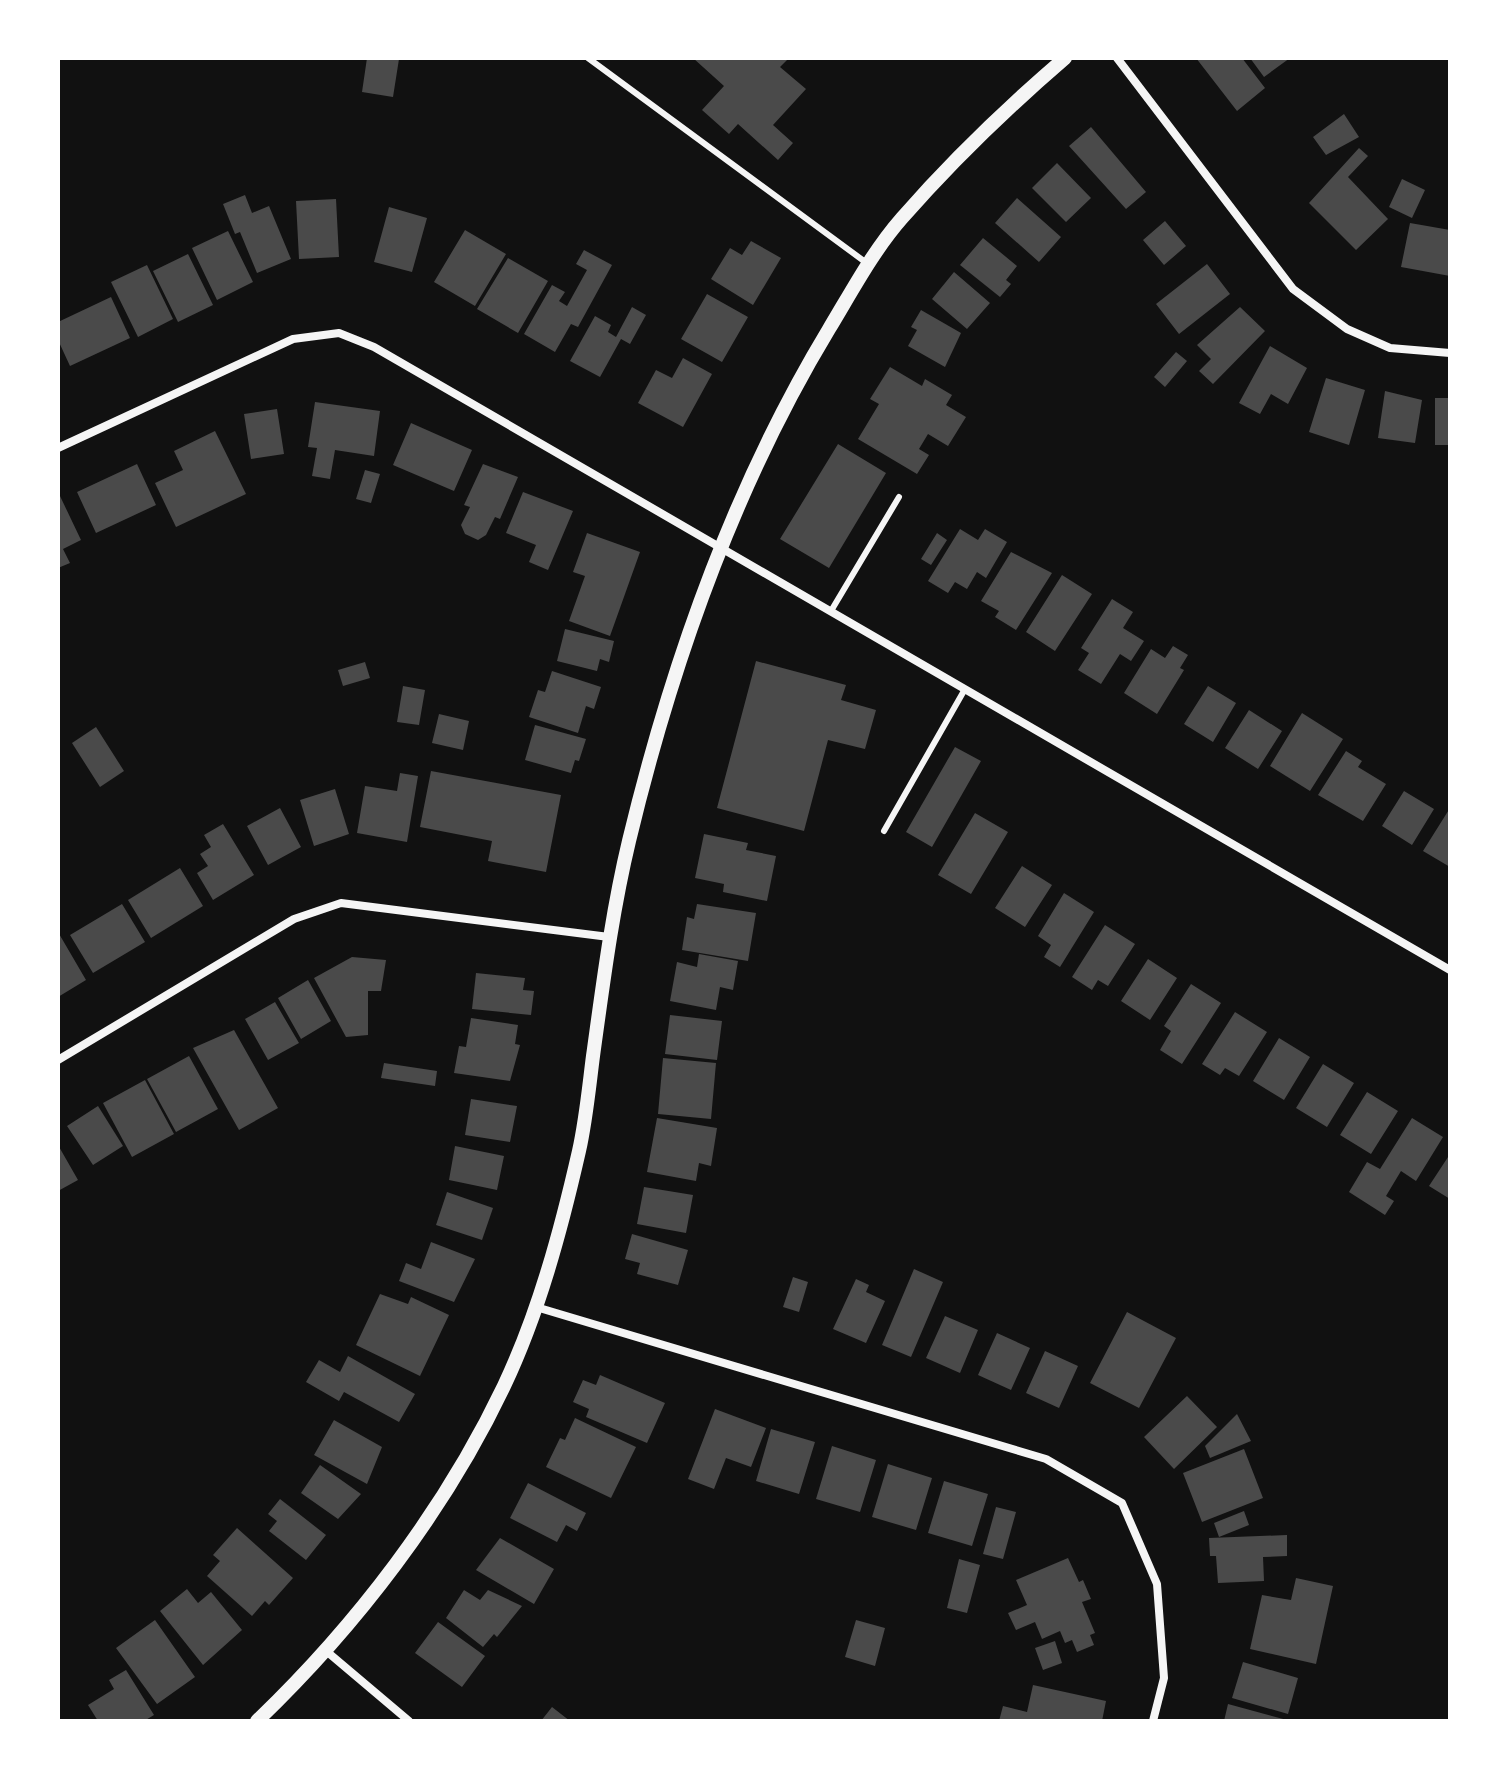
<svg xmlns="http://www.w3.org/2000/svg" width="1508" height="1779" viewBox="0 0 1508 1779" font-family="'Nunito Sans',sans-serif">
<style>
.building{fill:#4a4a4a}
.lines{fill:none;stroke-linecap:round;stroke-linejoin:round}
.service{stroke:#f5f5f5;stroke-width:6}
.minor{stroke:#f5f5f5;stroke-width:8}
.tertiary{stroke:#f5f5f5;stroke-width:14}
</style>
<rect width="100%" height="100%" fill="#111"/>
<path class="building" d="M367,58L399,59L393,97L362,92Z
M693,58H789L780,67L806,89L773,125L793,143L778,160L738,124L729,134L702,110L724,86Z
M1196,58H1242L1265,88L1237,111Z
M1250,58H1290L1264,77Z
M1344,114L1359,137L1326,155L1313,137Z
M1091,127L1146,192L1126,209L1069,146Z
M1359,148L1368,156L1348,177L1388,219L1356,250L1309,203Z
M1057,163L1091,198L1066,222L1032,188Z
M1402,179L1425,190L1412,218L1389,207Z
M245,195L252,213L269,206L291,259L257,273L240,232L235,234L223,204Z
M1017,198L1061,237L1039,262L995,223Z
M336,199L339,257L299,259L296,201Z
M389,207L427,218L412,272L374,262Z
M1165,221L1186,246L1164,265L1143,240Z
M1410,223L1450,230V276L1401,267Z
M465,230L506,254L475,306L434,282Z
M228,231L253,282L217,300L192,248Z
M983,238L1017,266L1006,280L1011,284L1000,297L960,265Z
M751,241L781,258L753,305L711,279L730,248L742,255Z
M584,250L612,265L578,327L571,324L555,352L524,334L552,285L565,292L559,301L567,306L587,270L576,264Z
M188,254L213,305L178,322L153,271Z
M508,258L548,281L518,333L477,309Z
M1207,264L1230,294L1179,334L1156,304Z
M147,265L173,319L138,337L111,282Z
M954,272L990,303L967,329L932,299Z
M707,294L748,317L722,362L681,339Z
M111,297L130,338L70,366L58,340V322Z
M632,307L646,315L630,344L621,339L600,377L570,361L595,316L611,325L608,332L616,337Z
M1240,307L1265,331L1213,384L1199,371L1211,359L1197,345Z
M921,310L961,333L945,367L908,346L917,330L911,327Z
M1270,346L1307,368L1288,404L1271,394L1260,414L1239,403Z
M1176,352L1187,361L1165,387L1154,377Z
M683,358L712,374L683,427L638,403L656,370L672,378Z
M890,367L922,386L925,379L952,395L946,405L966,417L948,446L928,434L919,449L929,455L917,474L858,439L879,404L870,399Z
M1326,378L1365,390L1349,445L1309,432Z
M1385,391L1422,400L1415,443L1378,438Z
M1435,398H1450V445H1435Z
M315,402L380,411L374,456L335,450L330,479L312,476L317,448L308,447Z
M277,409L284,454L251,459L244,414Z
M411,423L472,450L454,491L393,465Z
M215,431L246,494L176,527L155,483L183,470L174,451Z
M838,444L886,473L829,568L780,539Z
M137,464L156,505L96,533L77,492Z
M483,464L518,477L500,519L495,517L486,535L478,540L465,534L461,525L470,507L464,505Z
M365,470L380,474L371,503L356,499Z
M523,492L573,511L548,570L529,562L536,545L506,533Z
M60,496L81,540L63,549L70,563L58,568Z
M960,529L978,540L985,529L1007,542L986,578L977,572L967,589L955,582L948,593L928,581Z
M587,533L640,552L610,636L569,621L585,576L573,572Z
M937,533L947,540L931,565L921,559Z
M1011,552L1052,573L1016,630L995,617L999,611L981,601Z
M1062,575L1092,594L1055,651L1026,632Z
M1112,599L1133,612L1123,628L1144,641L1131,661L1120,654L1101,684L1078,670L1089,653L1081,648Z
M565,629L614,641L609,662L600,659L597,671L557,661Z
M1173,646L1188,655L1180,668L1184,670L1157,714L1124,693L1151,649L1165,658Z
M756,661L846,685L841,700L876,710L865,749L828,740L804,831L717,808Z
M365,662L370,678L343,686L338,670Z
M552,671L601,687L594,709L586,706L578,733L529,717L538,690L545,692Z
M403,686L425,690L419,725L397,722Z
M1208,686L1236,703L1213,742L1184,724Z
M1249,710L1282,731L1258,769L1225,748Z
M1302,713L1343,739L1310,791L1270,766Z
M439,714L469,721L463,750L432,743Z
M535,725L586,739L579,761L575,760L571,773L525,760Z
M96,727L124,771L100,787L72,743Z
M955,747L981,761L932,847L906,832Z
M1346,751L1362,761L1358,767L1386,784L1363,821L1318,795Z
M431,771L561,795L546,872L488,861L492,841L420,827Z
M400,773L418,776L407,842L357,833L365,786L397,791Z
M335,789L349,834L314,846L300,800Z
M1404,791L1434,809L1412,845L1382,826Z
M280,808L301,847L268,865L247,826Z
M1450,808V867L1423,851Z
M975,813L1008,832L971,894L938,875Z
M223,824L254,875L213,900L197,873L208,866L200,854L211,847L204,835Z
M704,834L748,843L746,850L776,856L767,901L723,892L724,884L695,878Z
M1022,866L1052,885L1025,927L995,908Z
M180,868L203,906L151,938L128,900Z
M1064,893L1094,912L1060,967L1044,957L1051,945L1038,936Z
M122,904L145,942L93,973L70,935Z
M697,904L756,913L748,961L682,950L687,917L694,919Z
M1105,925L1135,944L1108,986L1098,980L1092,990L1072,977Z
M58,932L86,980L58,997Z
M699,954L738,961L733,990L720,987L716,1010L670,1001L677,962L697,967Z
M352,957L386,960L381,991H368V1035L346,1037L314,978Z
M1148,959L1177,978L1150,1020L1121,1001Z
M476,973L525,978L523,990L534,991L531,1015L472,1009Z
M308,980L331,1021L301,1039L278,998Z
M1191,984L1221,1003L1182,1064L1160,1050L1171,1031L1164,1026Z
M275,1002L299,1043L268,1060L245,1019Z
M1235,1012L1267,1032L1239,1076L1225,1068L1220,1075L1202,1064Z
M670,1015L722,1021L717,1060L665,1054Z
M471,1018L518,1025L515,1044L520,1045L510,1081L454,1073L459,1046L466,1047Z
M234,1030L278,1108L239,1130L193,1048Z
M1279,1038L1310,1057L1284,1100L1253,1081Z
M189,1056L218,1109L176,1132L147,1079Z
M663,1058L716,1063L711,1119L658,1114Z
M384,1063L437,1071L435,1086L381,1078Z
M1323,1064L1354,1083L1327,1127L1296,1108Z
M145,1080L174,1134L132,1157L103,1103Z
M1367,1092L1398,1111L1371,1154L1340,1135Z
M471,1099L517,1106L510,1142L465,1135Z
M98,1106L123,1146L93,1165L67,1126Z
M657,1118L717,1128L711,1166L699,1163L696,1181L647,1172Z
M1412,1118L1443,1137L1416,1181L1401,1171L1386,1196L1394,1201L1385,1215L1349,1192L1367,1162L1380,1169Z
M58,1145L78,1180L58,1191Z
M455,1146L504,1156L497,1190L449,1180Z
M1450,1154V1199L1429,1186Z
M644,1187L693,1195L686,1233L637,1224Z
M447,1192L493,1208L482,1240L436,1225Z
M632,1234L688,1250L678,1285L637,1274L640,1263L625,1259Z
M431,1242L475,1259L454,1302L399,1281L406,1263L421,1269Z
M914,1269L943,1282L911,1357L882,1345Z
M793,1277L808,1282L799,1312L783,1307Z
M856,1279L869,1285L866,1292L885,1301L866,1343L833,1329Z
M380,1294L408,1304L411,1297L449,1315L420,1376L356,1345Z
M1127,1312L1176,1338L1139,1408L1090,1383Z
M945,1316L978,1330L960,1373L926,1358Z
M997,1333L1030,1348L1011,1390L978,1375Z
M1045,1351L1078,1366L1059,1408L1026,1393Z
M348,1356L415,1394L399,1422L344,1392L339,1401L306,1382L319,1360L340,1372Z
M600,1375L665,1403L647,1443L586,1417L589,1409L573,1402L583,1380L596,1385Z
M1187,1396L1217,1427L1174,1469L1144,1437Z
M715,1409L766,1428L751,1467L726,1458L714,1489L688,1479Z
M1237,1414L1251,1441L1210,1458L1205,1446Z
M575,1418L636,1447L611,1498L546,1467L560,1438L565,1440Z
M334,1420L382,1447L367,1484L314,1455Z
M771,1429L815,1442L799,1494L756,1481Z
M832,1446L876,1460L860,1512L816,1499Z
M1244,1449L1263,1498L1202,1522L1183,1473Z
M888,1464L932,1478L916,1530L872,1517Z
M320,1465L361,1494L338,1519L301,1493Z
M944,1481L988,1494L972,1546L928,1533Z
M528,1483L586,1513L577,1531L566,1525L557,1542L510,1518Z
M280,1499L326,1535L306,1560L269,1531L277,1521L268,1514Z
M996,1507L1016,1512L1003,1559L983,1554Z
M1244,1511L1249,1525L1219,1537L1214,1523Z
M237,1528L293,1578L269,1605L265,1601L252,1616L207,1576L220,1561L213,1555Z
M1287,1535V1556L1263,1557L1264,1581L1218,1583L1216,1556H1210L1209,1538Z
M500,1538L554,1569L534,1604L476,1570Z
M1068,1558L1079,1582L1083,1580L1091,1599L1082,1602L1095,1633L1090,1635L1094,1645L1077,1652L1072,1640L1065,1643L1060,1631L1042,1639L1035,1622L1016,1630L1008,1613L1027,1605L1016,1580Z
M959,1559L980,1565L967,1613L947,1608Z
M1296,1578L1333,1586L1316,1664L1250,1649L1262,1595L1291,1600Z
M187,1589L198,1603L211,1592L242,1630L203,1665L160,1611Z
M464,1590L480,1600L488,1590L522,1606L497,1637L494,1634L483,1647L446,1618Z
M155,1620L195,1677L157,1704L116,1648Z
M856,1620L885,1628L875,1666L845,1657Z
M438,1622L485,1656L462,1687L415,1653Z
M1055,1641L1062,1663L1043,1670L1035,1648Z
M1243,1662L1298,1678L1288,1714L1232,1698Z
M126,1670L154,1715L144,1721H98L88,1705L114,1689L109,1680Z
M1033,1685L1106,1701L1102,1721H999L1003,1706L1027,1712Z
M1228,1704L1287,1720V1721H1224Z
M552,1707L570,1721H541Z"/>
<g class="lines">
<path class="service" d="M588,58L868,264
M831,611L899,497
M884,831L965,689"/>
<path class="minor" d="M1117,58L1293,289L1347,329L1390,348L1450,353
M58,448L293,339L339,333L374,347L1450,970
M58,1060L294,919L341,903L609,937
M536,1307L1046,1459L1122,1503L1157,1584L1164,1678L1153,1721
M325,1650L409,1721"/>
<path class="tertiary" d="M257,1721C356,1626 445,1510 504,1386C539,1312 561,1230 579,1151C586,1120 589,1087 593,1056C603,984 612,912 629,841C672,662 734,486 829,329C852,291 873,251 902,218C952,161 1008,107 1065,58"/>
</g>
<rect width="1508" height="1779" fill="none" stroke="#ffffff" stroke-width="120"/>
</svg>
